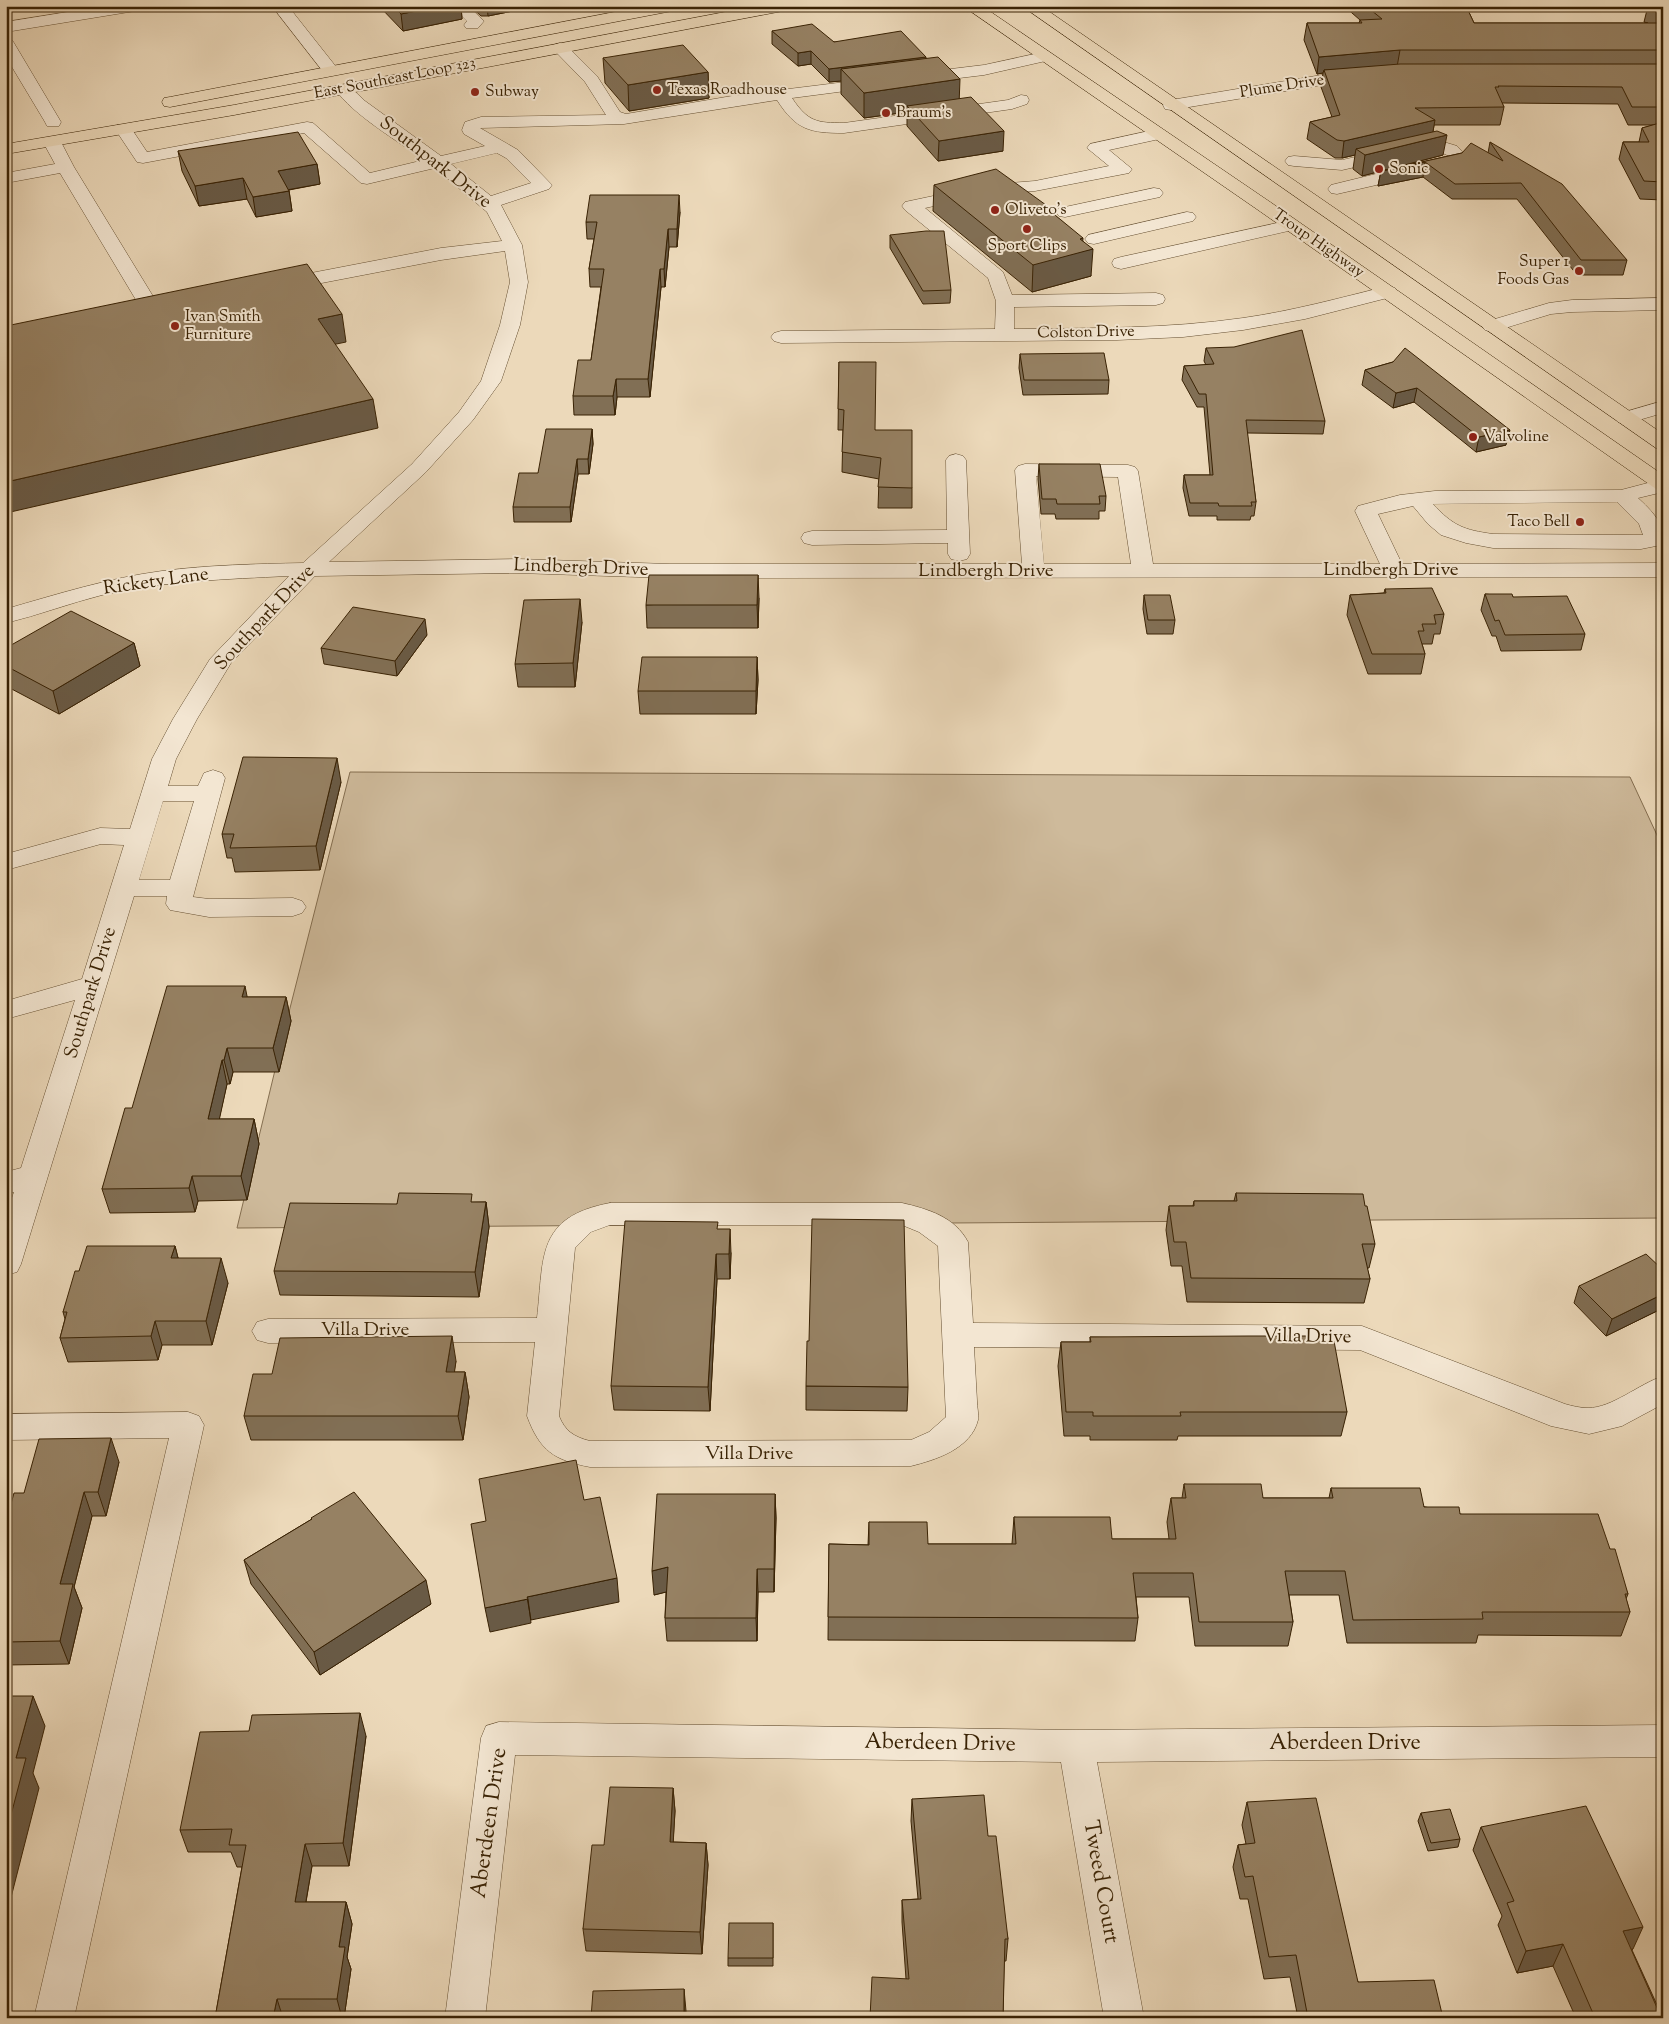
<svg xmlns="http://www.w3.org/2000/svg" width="1669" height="2024" viewBox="0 0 1669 2024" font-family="'Sorts Mill Goudy',serif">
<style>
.green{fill:#ceba9b;stroke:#846e50}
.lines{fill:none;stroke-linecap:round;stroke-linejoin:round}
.minor-casing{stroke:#665032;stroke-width:1}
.highway-casing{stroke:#392204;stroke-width:1}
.minor{fill:#f3e6d2;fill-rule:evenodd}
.highway{fill:#ecd9ba;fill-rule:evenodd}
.wall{fill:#816f55;stroke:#392204}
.shaded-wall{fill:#695a45;stroke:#392204}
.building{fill:#968163;stroke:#392204}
.poi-dot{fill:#8f2418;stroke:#f3e6d2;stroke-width:2}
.labels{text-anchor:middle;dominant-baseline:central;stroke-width:4;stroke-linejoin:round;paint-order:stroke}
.far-street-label{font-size:16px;fill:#392204;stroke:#f3e6d2}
.far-poi-label{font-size:16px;fill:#392204;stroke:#f3e6d2;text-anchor:start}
.street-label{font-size:19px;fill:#392204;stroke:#f3e6d2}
.near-street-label{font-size:22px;fill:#392204;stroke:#f3e6d2}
</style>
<rect width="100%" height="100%" fill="#ecd9ba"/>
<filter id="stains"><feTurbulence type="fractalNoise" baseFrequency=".004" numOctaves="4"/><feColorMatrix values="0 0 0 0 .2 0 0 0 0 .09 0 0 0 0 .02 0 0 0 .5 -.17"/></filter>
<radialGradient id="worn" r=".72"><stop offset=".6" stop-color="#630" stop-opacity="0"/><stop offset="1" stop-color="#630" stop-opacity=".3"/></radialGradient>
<path class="green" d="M350,772L1630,777L1663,848V1218L237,1228L289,1012Z"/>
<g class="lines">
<g class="minor-casing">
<path id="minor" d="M105,6H143L140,9L135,11L6,32V22Z
M272,6H288L337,68L339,71L337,74H325Z
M451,6H468L484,21L478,28H466L464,25L467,21Z
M6,38L12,40L14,43L61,122L59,126H47L45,122L6,57Z
M560,43L566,45L597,76L620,112L626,114L732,96L878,78L884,80L886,83L884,86L792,98C808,122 817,123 844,123L1008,100L1021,95L1027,96L1029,100L1027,104L1012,109L844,133C810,133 796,130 777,100L624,124L480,128L518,150L552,185L549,189L501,205L522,245L528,282L520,325L501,381L473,420L426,472L329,562L518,559L669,564H1022L1015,470L1018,466L1025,464L1128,465L1135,467L1138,471L1153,564H1380L1355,511L1358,506L1400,495L1435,491L1621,490L1663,479V492L1638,498C1650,509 1669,527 1661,545L1641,549L1493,548L1466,543L1441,535L1428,524L1413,506L1378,514L1402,564L1663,563V577L669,578L518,573L315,576L231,663L197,719L176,759L168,786H198L204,773L213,770L222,773L225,778L193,897L209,899L293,898L302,901L306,907L302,913L293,916L209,917L170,910L166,904L167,896H134L21,1264L17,1272L6,1275V1215L14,1192L6,1194V1172L21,1168L75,1000L6,1019V1001L82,979L124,845L101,844L6,870V854L100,828L130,829L152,759L173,719L210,659L289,576C227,579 163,581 102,595C70,603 39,615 6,623V609C58,594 109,578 162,571C209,565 256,564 303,563L412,464L459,412L481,381L500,325L510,282L505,251L441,260L280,291L273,289L271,285L273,281L280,279L441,248L502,241L487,212L435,168L367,184L361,183L304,133L143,163L137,162L115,129L117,125H129L147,152L307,122L313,123L370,173L424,160C398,141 353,115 335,89L337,86H349L365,101L441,156L485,146L464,134L462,130L465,122L481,117L606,115L585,82L552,48L554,45ZM497,153L506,158L531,183L491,196L451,164ZM1036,476L1118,477L1131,564H1044ZM1617,502L1639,524L1643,535L1493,534C1464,530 1453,526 1433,504ZM163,801H194L170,880H139Z
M1044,52L1050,54L1052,57L1050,60L984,75L918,83L912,81L910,78L912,75L918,73L984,65Z
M1360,72L1366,74L1368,77L1366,80L1328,84L1171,110L1165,109L1163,105L1165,101L1171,100L1328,74Z
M1158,129L1164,130L1166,134L1164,138L1109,150L1132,169L1129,173L1035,191L985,195L925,208L1003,272L1012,295L1156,293L1163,295L1165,299L1163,303L1156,305L1014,307V329C1090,328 1167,329 1243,318C1292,311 1340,298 1388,286L1395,288L1397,292L1395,296L1305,319L1243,330L1183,337L1117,340L781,343L774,341L771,337L774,333L781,331L995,329L996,301L988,278L905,210L902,206L905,202L985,185L1035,181L1109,166L1087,148L1090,144Z
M52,137L58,138L61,142L74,167L162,311L159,315L152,317L145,315L60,173L6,183V173L55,164L43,142L46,138Z
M1434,139L1457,146L1467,157L1459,166L1337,194L1331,193L1328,189L1331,185L1449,156L1434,149L1342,170L1294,166L1288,165L1285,161L1288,157L1294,156L1342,160Z
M1154,188L1160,189L1163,193L1160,197L1065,217L1059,216L1056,212L1059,208L1065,207Z
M1187,212L1193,213L1196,217L1193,221L1094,244L1088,243L1085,239L1088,235Z
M1291,220L1297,221L1300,225L1297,229L1121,269L1114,267L1112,263L1114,259L1121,257Z
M1663,298V310L1572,312L1551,314L1492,332L1485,330L1482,326L1485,322L1549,303L1572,300Z
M1663,401V413L1625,424L1618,422L1615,418L1618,414Z
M956,454L963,456L966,460L970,554L967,559L959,561L951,559L948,554V543L812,545L804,543L801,538L804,533L812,531L947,530L946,460L949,456Z
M610,1203H902C928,1209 955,1217 968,1242L973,1323L1362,1326L1565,1404C1572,1406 1580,1408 1588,1408C1612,1408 1639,1384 1663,1376V1404L1622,1426L1589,1434L1551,1426L1360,1350L974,1347C975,1365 976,1383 977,1401C977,1407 979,1415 978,1420C971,1449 935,1460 911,1466L590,1467C554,1460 540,1451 527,1416L535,1342L268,1343L257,1340L252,1331L257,1322L268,1319L537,1318C544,1256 536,1217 610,1203ZM610,1225H902L919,1232L938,1246L946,1417L929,1432L911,1440L590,1441C574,1437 565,1431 559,1416L575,1248L591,1232Z
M188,1412L199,1416L204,1425L74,2018H34L169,1438L6,1440V1414Z
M499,1722L1076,1730L1663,1725V1757L1097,1762L1144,2018H1104L1061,1762L515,1755L485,2018H445L481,1738L486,1726Z"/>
</g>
<g class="highway-casing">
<path id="highway" d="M646,6H680L677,9L672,11L170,107L164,106L162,102L164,98L170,97Z
M757,6H791L788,9L783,11L234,115L6,154V144L234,105Z
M963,6H982L1273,204L1663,475V491L1656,489L1261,212Z
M1022,6H1041L1663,434V450L1656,448Z"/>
</g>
<use href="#minor" class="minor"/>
<use href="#highway" class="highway"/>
</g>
<path class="wall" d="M379,6H461L462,19L403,31Z
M470,6H533V7L488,16H481Z
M1344,6H1466L1474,23H1648L1644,22L1648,6H1663V200L1640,199L1619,159L1623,142H1639L1642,128L1654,125H1628L1618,104L1502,103L1504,107L1500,125H1434L1433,132L1443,155L1362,176L1353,169L1355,155L1342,158H1335L1307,139L1310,122L1332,117L1321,87L1323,73L1317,74L1304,40L1307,23H1359L1360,20Z
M1612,6H1640L1622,11Z
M772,31L926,58L1003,151L938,161L907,126V112L864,118L841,94V81L829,82L811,64L798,66L772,44Z
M603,58L708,72L709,98L629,111L605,83Z
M1490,142L1627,260L1623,275H1577L1517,199H1452L1423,177L1378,186L1381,171L1462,153H1488Z
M178,151L317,164L320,184L289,190L292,211L256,217L247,199L199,206L182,171Z
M934,185L1046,207L1083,241L1091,276L1032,292L933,211Z
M680,212L677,247H669L665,287H661L650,397H617L615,415H574L573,396L591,360L601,287H590L589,269L594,239H587L586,222Z
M890,235L951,290L950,303L923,304L890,248Z
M1206,348L1325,421L1323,434L1247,433L1256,502L1254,516H1251L1250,520H1217V516H1189L1183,488L1184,475H1210L1204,407H1197L1182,380L1184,366L1206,365L1204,361Z
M1020,354L1109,380L1108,394L1023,395L1019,368Z
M839,362L875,430L912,488V508H878L879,479L842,472L843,430H838Z
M1393,362L1506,445L1476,452L1414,402L1393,408L1362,385L1365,370Z
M592,429L593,444L589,474H578L571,522H514L513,507L538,473Z
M1039,464L1106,496L1105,511H1099V519H1056L1055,514H1041L1038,479Z
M1385,589L1444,614L1440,634H1434L1432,644H1422L1425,654L1421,674H1368L1347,615L1350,595L1384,593Z
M1485,594L1513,597L1585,634L1581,650L1501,651L1496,636H1492L1481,610Z
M1144,595L1175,620L1173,634H1147L1143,609Z
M759,598L758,628H647L646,605Z
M582,622L575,687H518L515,664Z
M427,635L397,676L324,664L321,648Z
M134,643L140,666L59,714L6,686V648Z
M757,657L758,680L756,714H640L638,691Z
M1663,665V684L1659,676Z
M341,782L320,870L235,872L232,858H227L222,834Z
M247,997H286L291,1021L279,1072H233L230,1084H227L219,1119H254L259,1144L247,1200L198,1201L195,1212L110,1213L102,1189L132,1108Z
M1236,1193L1375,1244L1369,1268H1367L1370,1279L1364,1303L1187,1302L1182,1266H1171L1166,1230L1169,1206H1193L1194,1201H1234Z
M486,1202L489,1227L479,1297L280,1295L274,1271L397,1204Z
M718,1229L731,1253L730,1279H717L710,1411L614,1410L611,1386Z
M175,1246L178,1258L228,1283L212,1345H162L158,1360L68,1362L60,1338L65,1319L63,1312L79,1271Z
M1663,1270V1308L1606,1336L1574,1303L1579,1286Z
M1090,1337L1307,1341L1347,1412L1341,1436H1178L1177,1440H1090V1436H1064L1058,1366L1061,1342H1090Z
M456,1361L454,1372H465L469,1397L463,1440H251L244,1416L272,1374Z
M806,1386L908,1387L907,1411L806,1410Z
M119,1462L106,1516H92L74,1587L82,1608L69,1664L6,1665V1522L24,1493Z
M1184,1484L1263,1498H1329L1331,1488L1460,1514L1610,1549L1628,1594L1626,1599L1630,1612L1621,1636L1478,1635L1476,1643H1347L1339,1595H1289L1293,1622L1288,1646H1195L1189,1597H1136L1138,1618L1135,1641L828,1640L829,1544L868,1545L869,1522L928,1544H1012L1014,1517L1112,1539H1169L1167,1522L1171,1498H1182Z
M775,1494L776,1518L774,1592H758L757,1641H667L665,1618L666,1592L654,1595Z
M311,1518L431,1604L320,1675L251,1584L244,1560L312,1519Z
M366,1736L349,1866H312L306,1902H346L352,1924L347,1957L351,1969L344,2018H215L242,1867H237L231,1852H188L180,1830Z
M673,1788L675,1811L673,1842L706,1843L708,1865L702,1954L586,1951L583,1929L604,1845Z
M912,1799L988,1836L1008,1939L1006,1961H1004L1003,2018L906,1979L902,1922V1900L918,1899L911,1821Z
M1247,1802L1358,1982L1443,2018H1298L1290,1977L1264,1979L1248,1899H1240L1233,1867L1238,1845L1246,1844L1242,1825Z
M1421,1813L1460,1839L1458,1847L1428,1851L1418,1821Z
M1481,1827L1633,1949L1632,1950L1663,2018H1576L1553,1966L1517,1973L1498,1925L1502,1916L1473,1850Z
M773,1923V1966H728V1958Z"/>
<path class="shaded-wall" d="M442,6H461L462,19L403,31L401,14Z
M487,6H533V7L488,16Z
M1623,6H1640L1622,11Z
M1400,50L1397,67L1324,70L1323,73L1317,74L1319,57Z
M811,51V64L798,66V53Z
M926,57V70L841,69V81L829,82V69Z
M708,72L709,98L629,111L628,85Z
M960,79L959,105L907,106V112L864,118V93Z
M1435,120L1432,137L1356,149L1355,155L1342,158L1344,141Z
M1004,131L1003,151L938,161L939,141Z
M1447,135L1443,155L1362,176L1365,155Z
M1425,162L1423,177L1378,186L1381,171Z
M317,164L320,184L281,191L278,171Z
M243,178L247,199L199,206L195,186Z
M289,191L292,211L256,217L253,197Z
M679,195L680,212L677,247V229Z
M668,229L669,247L665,287L664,269Z
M1083,238L1082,251L1093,249L1091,276L1032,292L1033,265L1080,239Z
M660,269L661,287L650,397L648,379Z
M342,314L346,342L322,347L318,319Z
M616,379L617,397L615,415L613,396Z
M1417,388L1414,402L1393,408L1396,393Z
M373,399L378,428L6,513V482Z
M592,429L593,444L589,474L588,459Z
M1510,430L1506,445L1476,452L1479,437Z
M577,459L578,474L571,522L570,507Z
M758,575L759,598L758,628L757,605Z
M580,599L582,622L575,687L573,663Z
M425,619L427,635L397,676L395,661Z
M134,643L140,666L59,714L53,691Z
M757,657L758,680L756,714V691Z
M337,758L341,782L320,870L316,846Z
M245,986L250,1011L242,997Z
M286,997L291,1021L279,1072L273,1048Z
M227,1048L233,1072L230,1084L224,1060Z
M222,1060L227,1084L214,1144L208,1119Z
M254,1119L259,1144L247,1200L241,1176Z
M192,1176L198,1201L195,1212L189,1188Z
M486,1202L489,1227L479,1297L475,1272Z
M730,1229L731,1253L730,1279L729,1254Z
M175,1246L181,1270L171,1258Z
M716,1254L717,1279L710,1411L708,1387Z
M221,1258L228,1283L212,1345L206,1321Z
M1663,1294V1308L1606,1336L1612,1319Z
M155,1321L162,1345L158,1360L151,1336Z
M452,1336L456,1361L451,1397L446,1372Z
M465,1372L469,1397L463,1440L458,1416Z
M111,1438L119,1462L106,1516L98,1492Z
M84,1492L92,1516L74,1587L82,1608L69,1664L60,1641V1584Z
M775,1494L776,1518L774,1592V1569Z
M668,1567L670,1591L654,1595L652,1571Z
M757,1569L758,1592L757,1641L756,1618Z
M617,1578L619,1602L531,1620L527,1597Z
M426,1580L431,1604L320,1675L314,1652Z
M528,1599L531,1623L490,1632L485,1608Z
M33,1696L45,1726L33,1773L39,1788L6,1917V1834L16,1758Z
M360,1713L366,1736L349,1866L343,1843Z
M673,1788L675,1811L672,1864L670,1842Z
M706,1843L708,1865L702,1954L700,1932Z
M305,1844L312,1866L302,1924L295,1902Z
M346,1902L352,1924L347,1957L351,1969L344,2018H342L337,1999L339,1947Z
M1643,1927L1633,1949L1613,1953L1623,1931Z
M1563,1944L1553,1966L1517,1973L1526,1951Z
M684,1989L686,2011V2018H684Z
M277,1999L283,2018H273Z"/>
<path class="building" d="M393,6H442L401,14Z
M1366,6H1466L1474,23H1663V50H1400L1319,57L1307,23H1362L1360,20L1382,19Z
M1650,6H1663V12Z
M812,24L834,42L901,31L926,57L829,69L811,51L798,53L772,31Z
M683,45L708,72L628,85L603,58Z
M938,57L960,79L864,93L841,69Z
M1400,64H1663V107H1632L1622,87L1498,86L1499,87H1495L1504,107L1415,108L1435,120L1344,141L1337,140L1310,122L1340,115L1324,70Z
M971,97L1004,131L939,141L907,106Z
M1663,122V182L1644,181L1623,142H1649L1642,128Z
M1437,131L1447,135L1365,155L1356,149Z
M298,132L317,164L278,171L289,191L253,197L243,178L195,186L178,151Z
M1490,142L1562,184L1627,260H1581L1521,183L1455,184L1425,162L1381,171L1462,153L1471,143L1503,161Z
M996,169L1046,205L1044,206L1083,238L1080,239L1093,249L1033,265L934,185Z
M590,195H679L677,229H668L664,269H660L648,379H616L613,396H573L578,360H591L604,269H589L597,222H586Z
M926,231H944L951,290L923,291L890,235Z
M307,264L342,314L318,319L373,399L6,482V326Z
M1302,330L1325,421L1246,420L1256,502H1251L1252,506H1219L1218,503H1190L1184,475H1213L1206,394H1199L1184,366L1214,364L1206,348L1234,347Z
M1405,348L1510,430L1479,437L1417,388L1396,393L1365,370L1393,362Z
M1104,353L1109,380H1024L1020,354Z
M839,362H876L875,430H912V488L878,487L881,458L842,452L844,410L838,409Z
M546,429H592L588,459H577L570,507H513L519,473H538Z
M1039,464H1100L1106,496H1099L1100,504H1057L1056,499H1042Z
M649,575H758L757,605H646Z
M1432,588L1444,614L1434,615L1436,624H1422L1424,631H1418L1425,654H1372L1350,595L1386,593L1385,589Z
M1485,594H1512L1513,597L1567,596L1585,634L1505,635L1499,620L1495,621Z
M1144,595H1170L1175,620H1148Z
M580,599L573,663L515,664L524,600Z
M353,607L425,619L395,661L321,648Z
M71,611L134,643L53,691L6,666V648Z
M642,657H757L756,691H638Z
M243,757L337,758L316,846L230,848L234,834H222Z
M167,986H245L242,997H286L273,1048H227L224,1060H222L208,1119H254L241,1176H192L189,1188L102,1189L125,1108H132Z
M399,1193L472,1194L471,1202H486L475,1272L274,1271L290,1203L397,1204Z
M1236,1193L1363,1194L1365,1206H1367L1375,1244H1362L1370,1279L1191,1278L1186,1242H1174L1169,1206H1194V1201H1237Z
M812,1219L904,1220L908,1387L806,1386L807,1341H809Z
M625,1221L718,1222L717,1229H730L729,1254H716L708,1387L611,1386Z
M87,1246H175L171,1258H221L206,1321H155L151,1336L60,1338L67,1312H63L75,1271H79Z
M1646,1254L1663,1270V1294L1612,1319L1579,1286Z
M452,1336L446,1372H465L458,1416H244L253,1374H272L280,1338Z
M1248,1336H1306L1307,1341H1334L1347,1412H1180L1181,1416H1093V1412H1066L1061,1342H1091L1090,1337Z
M111,1438L98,1492H84L60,1584H73L60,1641L6,1642V1522L14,1493H24L39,1439Z
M576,1460L584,1500L600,1497L617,1578L527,1597L528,1599L485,1608L471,1524L486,1521L479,1479Z
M1184,1484H1261L1263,1498H1333L1331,1488H1420L1424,1507H1459L1460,1514H1598L1610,1549H1615L1628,1594H1625L1630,1612H1482L1483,1619L1353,1620L1345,1571H1285L1293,1622H1199L1193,1573H1133L1138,1618L828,1617L829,1544L869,1545V1522H927L928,1544H1016L1014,1517H1110L1112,1539H1176L1171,1498H1186Z
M354,1492L426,1580L314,1652L244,1560L312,1519L311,1518Z
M657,1494H775L774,1569H757L756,1618H665L668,1567L652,1571Z
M6,1696H33L16,1758H26L6,1834Z
M360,1713L343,1843L305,1844L295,1902H346L339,1947H345L337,1999H277L273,2018H215L246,1845H229L232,1829L180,1830L200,1732L249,1731L252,1715Z
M610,1787L673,1788L670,1842L706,1843L700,1932L583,1929L592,1845H604Z
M984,1795L988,1836H996L1008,1939H1005L1003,2018H870L872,1977L909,1979L902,1900L921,1899L912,1799Z
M1316,1798L1358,1982L1434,1980L1443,2018H1308L1296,1955L1269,1957L1253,1876L1245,1877L1238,1845L1255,1843L1247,1802Z
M1586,1806L1643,1927L1623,1931L1658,2010L1663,2009V2018H1595L1563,1944L1526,1951L1507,1903L1514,1901L1481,1827Z
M1450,1809L1460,1839L1431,1843L1421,1813Z
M729,1923H773V1958H728Z
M684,1989V2018H591L593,1991Z"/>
<g class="poi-dot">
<circle cx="657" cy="90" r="5"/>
<circle cx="475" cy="92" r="5"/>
<circle cx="886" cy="113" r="5"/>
<circle cx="1379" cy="169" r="5"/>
<circle cx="995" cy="210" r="5"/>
<circle cx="1027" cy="229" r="5"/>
<circle cx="1579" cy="271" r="5"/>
<circle cx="175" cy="326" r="5"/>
<circle cx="1473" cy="437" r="5"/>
<circle cx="1580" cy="522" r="5"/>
</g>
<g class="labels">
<g class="far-street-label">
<text transform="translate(395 79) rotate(-11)">East Southeast Loop 323</text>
<text transform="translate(1282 87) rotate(-9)">Plume Drive</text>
<text transform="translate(1318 244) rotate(35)">Troup Highway</text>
<text transform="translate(1086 333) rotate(-1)">Colston Drive</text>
</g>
<g class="far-poi-label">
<text x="667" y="90">Texas Roadhouse</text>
<text x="485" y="92">Subway</text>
<text x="896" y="113">Braum's</text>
<text x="1389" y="169">Sonic</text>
<text x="1005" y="210">Oliveto's</text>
<text x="1027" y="246" text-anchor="middle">Sport Clips</text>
<text x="1569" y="262" text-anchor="end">Super 1<tspan x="1569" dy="18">Foods Gas</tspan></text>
<text x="185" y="317">Ivan Smith<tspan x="185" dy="18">Furniture</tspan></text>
<text x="1483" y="437">Valvoline</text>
<text x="1570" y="522" text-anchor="end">Taco Bell</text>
</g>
<g class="street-label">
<text transform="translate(435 163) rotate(38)">Southpark Drive</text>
<text transform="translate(581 568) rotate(2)">Lindbergh Drive</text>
<text x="1391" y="570">Lindbergh Drive</text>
<text x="986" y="571">Lindbergh Drive</text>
<text transform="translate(156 582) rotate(-8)">Rickety Lane</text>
<text transform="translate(265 618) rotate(-47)">Southpark Drive</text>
<text transform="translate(91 993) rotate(-73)">Southpark Drive</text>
<text x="365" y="1330">Villa Drive</text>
<text transform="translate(1307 1337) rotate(1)">Villa Drive</text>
<text x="749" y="1454">Villa Drive</text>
</g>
<g class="near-street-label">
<text transform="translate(940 1744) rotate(1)">Aberdeen Drive</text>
<text x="1345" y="1744">Aberdeen Drive</text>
<text transform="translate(490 1823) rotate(-82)">Aberdeen Drive</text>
<text transform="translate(1100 1882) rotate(80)">Tweed Court</text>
</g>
</g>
<rect width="1669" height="2024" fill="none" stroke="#ecd9ba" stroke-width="25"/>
<rect x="8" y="8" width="1654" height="2009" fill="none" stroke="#392204" stroke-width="2.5"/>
<rect x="12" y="12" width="1644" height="1999" fill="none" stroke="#392204"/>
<rect width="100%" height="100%" filter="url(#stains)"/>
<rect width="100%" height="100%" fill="url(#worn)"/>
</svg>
